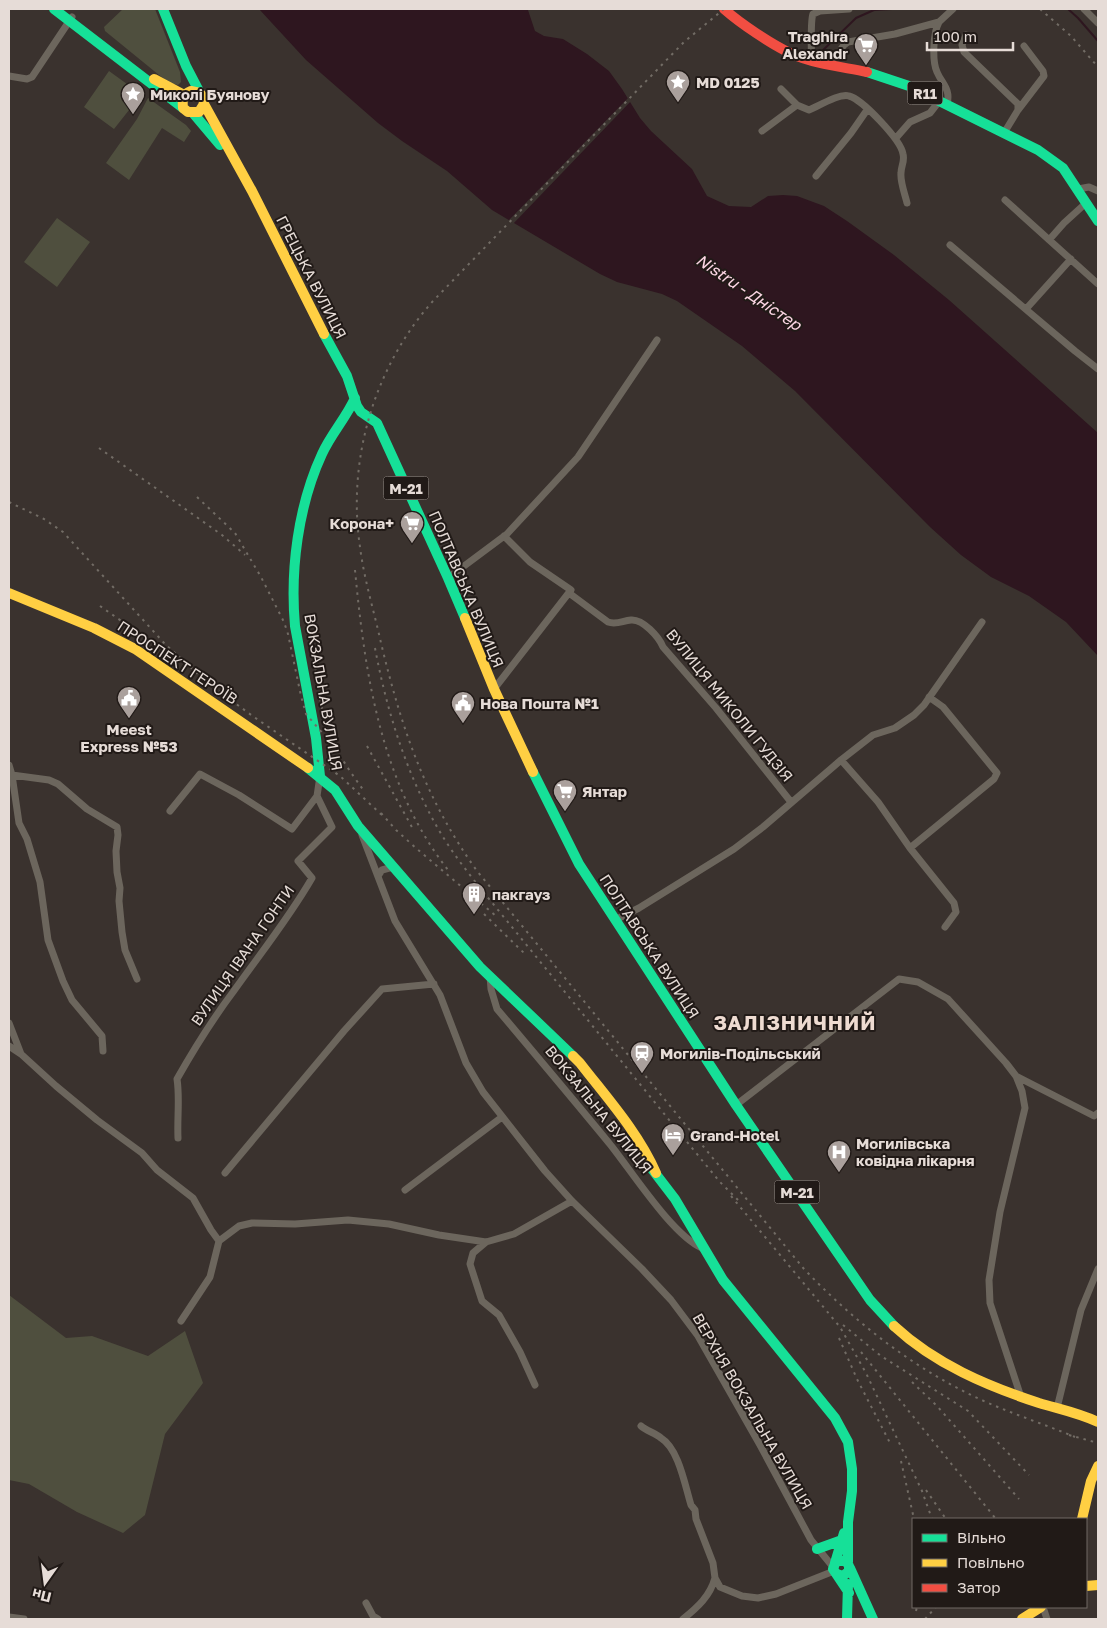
<svg xmlns="http://www.w3.org/2000/svg" width="1107" height="1628" viewBox="0 0 1107 1628" font-family="'Golos Text',sans-serif">
<style>
.green{fill:#4f4f3e}
.water{fill:#2e161f}
.pier{fill:#3a322e}
.lines{fill:none;stroke-linecap:round;stroke-linejoin:round}
.stream{stroke:#2e161f;stroke-width:2}
.street{stroke:#6c665d;stroke-width:7}
.fast{stroke:#16e098;stroke-width:10}
.slow{stroke:#ffcf43;stroke-width:10}
.jam{stroke:#f24e42;stroke-width:10}
.rail{stroke:#726c65;stroke-width:2;stroke-dasharray:2.5 5;stroke-linecap:butt}
.labels{text-anchor:middle;dominant-baseline:central;stroke-width:4;stroke-linejoin:round;paint-order:stroke}
.shield{fill:#211a17;stroke:#aba29d;stroke-width:1}
.shield-label{font-size:14px;font-weight:bold;fill:#e6dcd7}
.poi-label{font-size:15px;font-weight:bold;fill:#e6dcd7;stroke:#211a17;text-anchor:start}
.street-label{font-size:15px;fill:#e6dcd7;stroke:#211a17}
.water-label{font-size:16px;font-style:italic;fill:#fcd6e4;stroke:#211a17}
.district-label{font-size:20px;font-weight:bold;letter-spacing:1px;fill:#eedbd1;stroke:#211a17}
</style>
<rect width="100%" height="100%" fill="#3a322e"/>
<path class="green" d="M123,9H155L180,72L181,82L178,85L170,83L159,75L105,31L104,27Z
M109,71L138,92L133,105L114,129L84,107Z
M148,98L186,125L191,131L184,142L162,128L129,180L106,163L137,119Z
M57,218L90,242L57,287L24,262Z
M9,1295L66,1338L92,1336L148,1356L185,1331L203,1383L165,1434L145,1515L123,1533L77,1512L29,1484L9,1480Z"/>
<path class="water" d="M259,9H524L528,10L535,31L544,36L563,39L587,54L609,71L622,89L640,118L651,131L692,169L707,196L729,206L751,207L768,196L783,195L797,196L824,206L847,221L894,255L949,300L1098,433V656L1066,622L1029,596L991,577L961,555L930,527L795,391L742,346L677,301L662,294L617,282L600,274L492,210L447,171L402,141L378,123L306,60Z"/>
<path class="pier" d="M630,96L632,100L512,225L507,222Z"/>
<g class="lines">
<path class="stream" d="M1068,9L1078,18L1098,41
M817,56L856,18L874,10L892,9"/>
<path class="street" d="M1084,9L1098,23
M939,22C933,33 932,61 937,72C942,84 951,89 947,104
M966,35L962,45L964,52L1018,104V110L1004,133
M811,60C812,49 810,21 813,14L820,11L849,9
M830,64L844,45L848,42L895,34L939,22L953,9
M9,76L27,79L32,77L72,17
M781,89L797,105L809,110C819,106 839,93 849,96C862,99 901,140 903,154C905,161 901,166 901,173C900,182 905,194 907,203
M1018,110L1044,76L1043,71L1024,46
M762,131L797,105
M896,138L910,122L930,113L940,100
M816,176L851,133L867,110
M1078,189L1089,187L1098,191
M1005,200L1098,284
M1049,240L1064,223L1086,203
M950,245L1075,351L1098,369
M1026,309L1071,259
M448,578L507,534L578,457L657,340
M569,593L608,622C616,625 622,621 631,620C643,619 659,637 663,647L716,708L791,802
M494,689L571,590L530,562L504,536
M841,760L878,802L910,848L954,903L956,912L945,927
M9,765L12,775L19,823L27,839L40,882L48,940L63,981L72,1000L102,1036L103,1051
M12,775L49,780L58,784L87,809L117,827L118,835L116,851L117,872L120,888L119,901L122,932L125,950L137,979
M170,811L200,774L239,795L292,829L317,796
M362,835L395,921L440,995L466,1063L483,1092L545,1171L572,1201L642,1269L671,1300L698,1336L760,1445L811,1540L833,1567
M910,848L994,779L997,773L943,707L929,697
M378,876L382,870L393,867
M615,920L639,908L734,849L763,827L841,760L873,735L895,728L914,715L924,705L982,622
M490,976L491,989L497,1009C535,1054 572,1098 609,1143C631,1170 672,1235 702,1248
M9,1023L21,1054
M9,1046L21,1054L56,1086L97,1120L142,1153L157,1170L193,1198L211,1230L219,1241L210,1277L181,1321
M1016,1076L1094,1116L1098,1113
M736,1105L899,979L918,982L948,999L1006,1063L1016,1076L1022,1091L1025,1108L1000,1212L989,1280L990,1303L1021,1397
M178,1138C177,1118 180,1098 177,1079C194,1049 212,1020 233,992C260,954 289,918 312,878L298,861L332,827L317,796L320,776
M225,1173L344,1031L382,989L434,984
M405,1190L502,1117
M219,1241L239,1226L252,1223L295,1224L348,1220L389,1224L439,1235L486,1242L514,1234L572,1201
M486,1242L473,1253L470,1264L482,1301L499,1315L520,1352L535,1385
M1057,1408L1081,1310L1098,1269
M641,1426C647,1431 655,1433 661,1438C679,1449 685,1486 691,1505L695,1510L696,1519L713,1563L715,1578L720,1587L742,1596L758,1598L776,1594L834,1571
M366,1603L373,1616L378,1619
M1043,1607L1047,1619
M9,1617L24,1619
M683,1619C698,1607 710,1596 715,1578"/>
<path class="fast" d="M54,9L183,108
M163,9L186,66L199,91
M867,72L909,86L1038,150L1063,168L1098,221
M193,113L220,145
M324,334L347,376L357,406L361,412L377,423L448,578L465,618
M308,768L335,790L358,826L480,967L573,1056
M533,772L579,864L736,1105L870,1300L894,1326
M320,776L316,738L295,626C290,570 298,506 322,454C331,434 346,418 355,398
M652,1169L675,1199L723,1280L835,1418L848,1442L852,1469V1491L848,1522V1562
M817,1549L842,1540
M835,1563L844,1533
M850,1568L873,1619
M837,1574L843,1576L849,1571V1566L846,1561H836L833,1569L849,1593
M847,1619L848,1584"/>
<path class="slow" d="M154,79L184,95
M204,104L199,112H188L183,108C182,99 183,94 191,91L200,93L203,97L204,104L252,191L324,334
M9,593L94,628L135,649L308,768
M465,618L494,689L533,772
M573,1056L580,1063C607,1098 638,1132 656,1173
M894,1326C935,1364 987,1386 1039,1403C1059,1409 1079,1413 1098,1422
M1082,1519L1091,1481L1098,1466
M1086,1586L1098,1585
M1022,1619L1041,1607"/>
<path class="jam" d="M724,9C741,24 771,44 792,54C814,64 843,67 867,72"/>
<path class="rail" d="M724,9L684,42L433,301C374,367 347,460 360,547C364,579 374,611 381,643C402,730 425,798 477,871L804,1269C851,1318 904,1361 965,1392C1000,1410 1039,1422 1075,1437
M1040,9L1071,36L1098,67
M99,448L222,535L245,555
M197,497L235,533L261,577L284,622L288,634L301,696L306,714L330,742
M9,502L44,519L63,532L165,644L209,684L254,717L340,776L384,817
M355,570C365,675 381,784 448,870
M100,606L167,653
M312,647C317,675 319,704 328,731C336,752 351,773 364,791
M375,648C387,712 407,776 440,832C453,854 469,874 485,894L701,1159L720,1182L738,1200
M367,746L413,829
M381,813L396,830L417,849L496,916
M484,914L524,953
M731,1196L840,1327L866,1373L922,1491L932,1519
M843,1325L881,1356L968,1411L1029,1475
M839,1338L857,1379L890,1443
M861,1352L996,1519
M912,1382L937,1406L1019,1499
M1069,1435L1098,1443
M901,1461L914,1519
M926,1490L946,1519
M916,1611L917,1607
M925,1619L936,1607"/>
</g>
<defs>
<g id="supermarket-pin" transform="scale(1.25)"><path d="M0 17L-7.5 6A9.5 9.5 0 1 1 7.5 6Z" fill="#aaa09c" stroke="#211a17"/><path d="M-6-5.5h2.5l.6 2H6L4.5 2H-2.5L-4.4-4H-6ZM-1.5 3.2a1.3 1.3 0 1 0 .1 0ZM3 3.2a1.3 1.3 0 1 0 .1 0Z" fill="#fff"/></g>
<g id="sight-pin" transform="scale(1.25)"><path d="M0 17L-7.5 6A9.5 9.5 0 1 1 7.5 6Z" fill="#aaa09c" stroke="#211a17"/><path d="M0-6L1.8-2.2L6-1.7L2.9 1.2L3.7 5.4L0 3.3L-3.7 5.4L-2.9 1.2L-6-1.7L-1.8-2.2Z" fill="#fff"/></g>
<g id="civic-pin" transform="scale(1.25)"><path d="M0 17L-7.5 6A9.5 9.5 0 1 1 7.5 6Z" fill="#aaa09c" stroke="#211a17"/><path d="M-.6-6.5H3V-4.5H.6V-3L4-1V1h2V6H-6V1h2V-1L-.6-3ZM-1.2 2.5V6h2.4V2.5Z" fill="#fff"/></g>
<g id="building-pin" transform="scale(1.25)"><path d="M0 17L-7.5 6A9.5 9.5 0 1 1 7.5 6Z" fill="#aaa09c" stroke="#211a17"/><path d="M-4-6H4V6H1V3H-1V6H-4ZM-2.5-4.3h1.7v1.8h-1.7ZM.8-4.3h1.7v1.8H.8ZM-2.5-1h1.7V.8h-1.7ZM.8-1h1.7V.8H.8Z" fill="#fff"/></g>
<g id="station-pin" transform="scale(1.25)"><path d="M0 17L-7.5 6A9.5 9.5 0 1 1 7.5 6Z" fill="#aaa09c" stroke="#211a17"/><path d="M-3-6H3Q5-6 5-4V2Q5 4 3 4L4.5 6H3L1.5 4h-3L-3 6H-4.5L-3 4Q-5 4-5 2V-4Q-5-6-3-6ZM-3.5-4v3h7v-3ZM-3.5 1v1.5H-2V1ZM2 1v1.5H3.5V1Z" fill="#fff"/></g>
<g id="hotel-pin" transform="scale(1.25)"><path d="M0 17L-7.5 6A9.5 9.5 0 1 1 7.5 6Z" fill="#aaa09c" stroke="#211a17"/><path d="M-6-4.5h1.5V1H6V5H4.5V3h-9V5H-6ZM-4 0a1.8 1.8 0 1 1 3.6 0ZM.5 0V-2.5h3Q6-2.5 6 0Z" fill="#fff"/></g>
<g id="hospital-pin" transform="scale(1.25)"><path d="M0 17L-7.5 6A9.5 9.5 0 1 1 7.5 6Z" fill="#aaa09c" stroke="#211a17"/><path d="M-5-5h3v3.5h4V-5h3V5h-3V1.5h-4V5h-3Z" fill="#fff"/></g>
</defs>
<g fill-rule="evenodd">
<use href="#supermarket-pin" x="866" y="45"/>
<use href="#sight-pin" x="678" y="82"/>
<use href="#sight-pin" x="133" y="94"/>
<use href="#supermarket-pin" x="412" y="523"/>
<use href="#civic-pin" x="129" y="698"/>
<use href="#civic-pin" x="463" y="703"/>
<use href="#supermarket-pin" x="565" y="791"/>
<use href="#building-pin" x="474" y="894"/>
<use href="#station-pin" x="642" y="1053"/>
<use href="#hotel-pin" x="673" y="1135"/>
<use href="#hospital-pin" x="839" y="1152"/>
</g>
<g class="labels">
<g class="shield">
<rect x="907.5" y="81.5" width="35" height="23" rx="4"/>
<rect x="383.5" y="476.5" width="45" height="23" rx="4"/>
<rect x="774.5" y="1180.5" width="45" height="23" rx="4"/>
</g>
<g class="shield-label">
<text x="925" y="93">R11</text>
<text x="406" y="488">М-21</text>
<text x="797" y="1192">М-21</text>
</g>
<g class="poi-label">
<text x="848" y="36" text-anchor="end">Traghira<tspan x="848" dy="17">Alexandr</tspan></text>
<text x="696" y="82">MD 0125</text>
<text x="150" y="94">Миколі Буянову</text>
<text x="394" y="523" text-anchor="end">Корона+</text>
<text x="480" y="703">Нова Пошта №1</text>
<text x="129" y="729" text-anchor="middle">Meest<tspan x="129" dy="17">Express №53</tspan></text>
<text x="582" y="791">Янтар</text>
<text x="492" y="894">пакгауз</text>
<text x="660" y="1053">Могилів-Подільський</text>
<text x="690" y="1135">Grand-Hotel</text>
<text x="856" y="1143">Могилівська<tspan x="856" dy="17">ковідна лікарня</tspan></text>
</g>
<g class="street-label">
<text transform="translate(312 277) rotate(63)">ГРЕЦЬКА ВУЛИЦЯ</text>
<text transform="translate(467 589) rotate(67)">ПОЛТАВСЬКА ВУЛИЦЯ</text>
<text transform="translate(178 662) rotate(33)">ПРОСПЕКТ ГЕРОЇВ</text>
<text transform="translate(324 692) rotate(80)">ВОКЗАЛЬНА ВУЛИЦЯ</text>
<text transform="translate(730 705) rotate(51)">ВУЛИЦЯ МИКОЛИ ГУДЗІЯ</text>
<text transform="translate(650 946) rotate(57)">ПОЛТАВСЬКА ВУЛИЦЯ</text>
<text transform="translate(242 955) rotate(-55)">ВУЛИЦЯ ІВАНА ГОНТИ</text>
<text transform="translate(599 1109) rotate(51)">ВОКЗАЛЬНА ВУЛИЦЯ</text>
<text transform="translate(753 1411) rotate(60)">ВЕРХНЯ ВОКЗАЛЬНА ВУЛИЦЯ</text>
</g>
<g class="water-label">
<text transform="translate(749 292) rotate(34)">Nistru - Дністер</text>
</g>
<g class="district-label">
<text x="795" y="1022">ЗАЛІЗНИЧНИЙ</text>
</g>
</g>
<rect width="1107" height="1628" fill="none" stroke="#e6dcd7" stroke-width="20"/>
<rect x="912" y="1518" width="175" height="90" fill="#211a17" stroke="#706864"/>
<rect x="922" y="1534" width="25" height="8" fill="#16e098" stroke="#706864"/>
<text x="957" y="1543" font-size="15" fill="#e6dcd7">Вільно</text>
<rect x="922" y="1559" width="25" height="8" fill="#ffcf43" stroke="#706864"/>
<text x="957" y="1568" font-size="15" fill="#e6dcd7">Повільно</text>
<rect x="922" y="1584" width="25" height="8" fill="#f24e42" stroke="#706864"/>
<text x="957" y="1593" font-size="15" fill="#e6dcd7">Затор</text>
<g transform="translate(45 1583) rotate(194)" stroke="#211a17" stroke-width="4" paint-order="stroke">
<path d="M0-4L9 19L0 12L-9 19Z" fill="#e6dcd7"/>
<text y="-8" font-size="14" font-weight="bold" text-anchor="middle" fill="#e6dcd7">Пн</text>
</g>
<path d="M927 42v8h86v-8" fill="none" stroke="#e6dcd7" stroke-width="2.5"/>
<text x="934" y="42" font-size="15" fill="#e6dcd7" stroke="#211a17" stroke-width="4" paint-order="stroke">100 m</text>
</svg>
